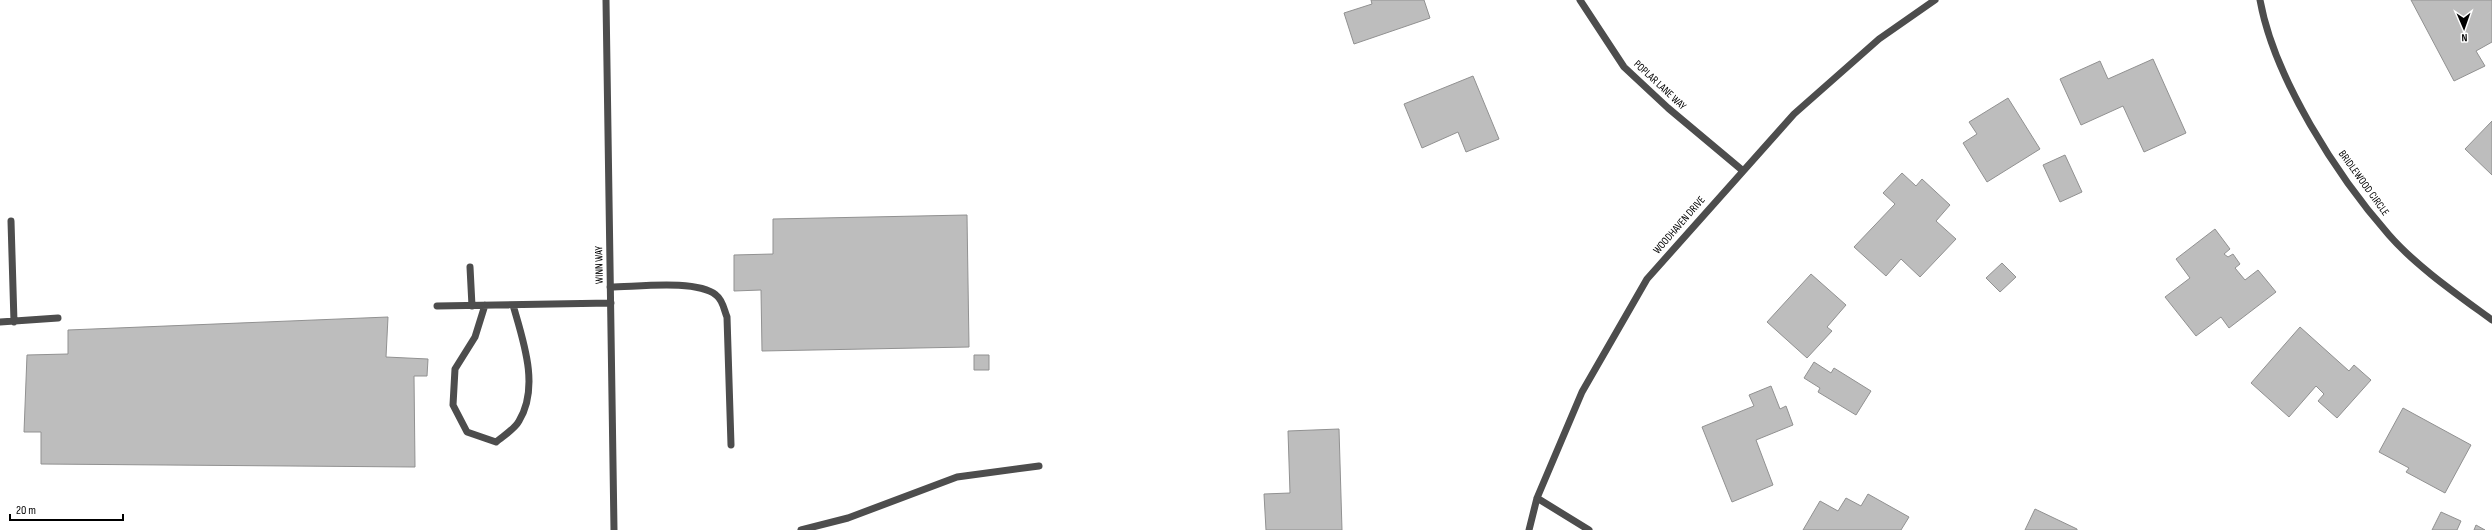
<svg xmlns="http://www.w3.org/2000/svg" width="2492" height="530" viewBox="0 0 2492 530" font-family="'Sofia Sans Condensed',sans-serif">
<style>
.building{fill:#bdbdbd;stroke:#919191}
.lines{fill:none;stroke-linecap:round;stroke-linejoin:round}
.minor{stroke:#4d4d4d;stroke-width:7}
.labels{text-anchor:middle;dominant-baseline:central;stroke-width:3.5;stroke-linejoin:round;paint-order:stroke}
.street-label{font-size:11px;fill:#000;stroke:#fff}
</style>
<rect width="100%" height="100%" fill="#fff"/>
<path class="building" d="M1371,0H1424L1430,18L1354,44L1344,13L1372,4Z
M2411,0H2492V42L2476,51L2485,66L2454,81Z
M2153,59L2186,133L2144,152L2123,106L2081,125L2060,79L2100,61L2108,79Z
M1473,76L1499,139L1466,152L1458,132L1422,148L1404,104Z
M2008,98L2040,149L1987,182L1963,143L1977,134L1969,122Z
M2492,121V175L2465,149Z
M2065,155L2082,192L2060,202L2043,165Z
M1902,173L1916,186L1922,179L1950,205L1936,221L1956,239L1920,277L1901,259L1886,276L1854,247L1895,204L1883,193Z
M967,215L969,347L762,351L761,290L734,291V255L773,254V219Z
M2215,229L2230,249L2224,254L2228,257L2233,254L2240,264L2235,268L2245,280L2258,270L2276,292L2229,328L2221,317L2196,336L2165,297L2190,278L2176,259Z
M2002,263L2016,277L2000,292L1986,278Z
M1811,274L1846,305L1827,327L1832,331L1807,358L1767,322Z
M388,317L386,357L428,359L427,376H414L415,467L41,464V432H24L27,355L68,354V330Z
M2300,327L2349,371L2354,365L2371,380L2337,418L2318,401L2324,394L2316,386L2289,417L2251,383Z
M974,355H989V370H974Z
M1814,362L1831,373L1834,368L1871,391L1856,415L1818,392L1820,388L1804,378Z
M1771,386L1780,409L1786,406L1793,425L1756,440L1773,485L1732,502L1702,427L1754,406L1749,395Z
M2403,408L2471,445L2445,493L2406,472L2409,468L2379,452Z
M1339,429L1342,530H1266L1264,494L1290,493L1288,431Z
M1868,494L1909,517L1901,530H1803L1820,501L1838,511L1846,498L1861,506Z
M2035,509L2077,529V530H2025Z
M2441,512L2461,521L2457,530H2432Z
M2476,525L2485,530H2474Z"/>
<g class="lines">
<path class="minor" d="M606,0L614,530
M1580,0L1624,67L1668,108L1742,170
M2260,0C2274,78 2337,176 2389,235C2416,266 2458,295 2492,320
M11,221L14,322
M470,267L472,306
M610,287C636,287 696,279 716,295C723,300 724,310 727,317L731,445
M485,305L475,337L455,369L453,405L467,432L496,442C503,436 515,429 519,421C540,387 523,340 513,305
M437,306L611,303
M0,322L58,318
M1537,498L1589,530
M801,530L848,518L957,477L1039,466
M1529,530L1537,498L1582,392L1647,279L1794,114L1879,39L1935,0"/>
</g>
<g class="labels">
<g class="street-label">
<text transform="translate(1660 85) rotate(43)">POPLAR LANE WAY</text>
<text transform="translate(2364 183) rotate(54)">BRIDLEWOOD CIRCLE</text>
<text transform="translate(1679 225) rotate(-49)">WOODHAVEN DRIVE</text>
<text transform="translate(599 265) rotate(-91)">WINN WAY</text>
</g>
</g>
<g transform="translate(2464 28) rotate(178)" stroke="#ffffff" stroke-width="3" paint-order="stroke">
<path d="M0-3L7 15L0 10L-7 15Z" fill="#000000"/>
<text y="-6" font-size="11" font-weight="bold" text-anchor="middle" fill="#000000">N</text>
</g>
<path d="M10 514v6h113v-6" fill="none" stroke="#000000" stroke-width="2"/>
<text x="16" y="514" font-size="12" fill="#000000" stroke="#ffffff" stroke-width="3" paint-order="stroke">20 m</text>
</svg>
